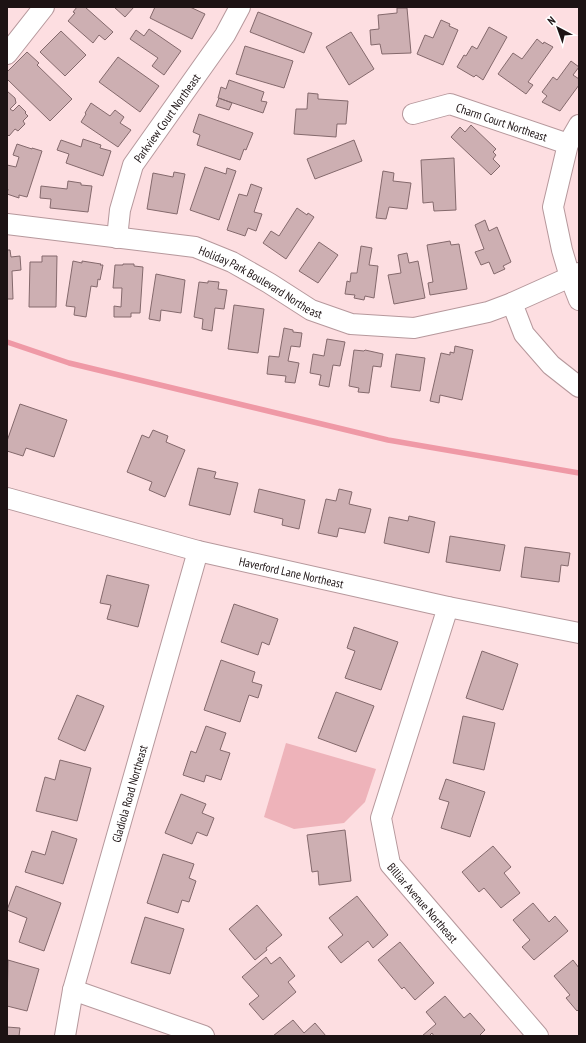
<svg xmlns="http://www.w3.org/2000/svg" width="586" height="1043" viewBox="0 0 586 1043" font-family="'PT Sans Narrow',sans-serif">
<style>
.green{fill:#eeb3ba}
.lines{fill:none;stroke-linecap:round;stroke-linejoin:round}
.stream{stroke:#ef99a6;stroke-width:5.5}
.building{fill:#cdafb2;stroke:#84696c}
.minor-casing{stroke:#b6989c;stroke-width:22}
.minor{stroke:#fff;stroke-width:20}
.labels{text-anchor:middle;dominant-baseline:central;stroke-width:3;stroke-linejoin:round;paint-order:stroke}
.street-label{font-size:12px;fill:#1d1314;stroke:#fff}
</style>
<rect width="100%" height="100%" fill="#fddee1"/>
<path class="green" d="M286,743L376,769L365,802L344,823L294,829L264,817Z"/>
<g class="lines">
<path class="stream" d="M7,342L69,363L388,440L579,473"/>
</g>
<path class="building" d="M77,7H85L113,32L105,40L99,35L93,43L68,21L75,13L73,12Z
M112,7H134L125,17L114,7L113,8Z
M155,7H190L205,14L192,39L150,18Z
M397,8H407L411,53L382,54L380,44L371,45L370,30L379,29L378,15L397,13Z
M258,12L312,33L304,53L250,32Z
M441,20L450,24L449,26L458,30L443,65L417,54L425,35L433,38Z
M489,27L507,37L483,80L476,75L474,77L457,67L464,55L466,56L472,46L477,49Z
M149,29L181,51L164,75L152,66L158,58L130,39L136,30L144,36Z
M61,31L86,55L65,76L40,52Z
M351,32L374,69L349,85L326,47Z
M537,39L543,44L544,42L553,47L528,82L533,85L526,94L498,74L513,53L522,59Z
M245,46L293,61L284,88L236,74Z
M27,52L39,63L37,65L72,99L50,121L7,79V72Z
M118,57L159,86L140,112L99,82Z
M571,61L579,67L573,75L579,79V85L560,111L542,102L547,96L542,92L553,77L557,80Z
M229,80L264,92L261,101L267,102L263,113L218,98L221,87L226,89Z
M7,91L15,98L16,103L10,109L13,111L19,105L26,112L25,113L28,116L23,121L25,124L18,131L15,129L9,136L7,134Z
M308,93L318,94V99L348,101L346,124H337L336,137L294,134L296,109H307Z
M219,98L232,103L229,110L216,106Z
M91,103L110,116L115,110L124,117L120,123L131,130L118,147L81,122L86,114L85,113Z
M199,114L253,133L246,150L244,149L240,160L197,145L200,135L193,132Z
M471,125L496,149L493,152L496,155L493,159L500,166L491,175L451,137L460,127L465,132Z
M83,139L101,145L100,148L111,151L103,176L66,163L69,154L57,150L61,140L81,147Z
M354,140L362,161L315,179L307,159Z
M17,144L32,149V148L42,151L27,197L19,195V198L7,194L8,189H7V165L16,167L19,157L13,155Z
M454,158L456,210L434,211L433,202L423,203L421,160Z
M205,167L226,174L227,168L236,171L219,220L190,210Z
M383,171L394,173L393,181L411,183L407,209L389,207L386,219L376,218Z
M174,172L185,174L177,214L147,209L153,173L173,177Z
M68,181L81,183V185L92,186L88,212L50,208L51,199L40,198L41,186L67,189Z
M251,184L262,188L254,212L262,214L256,231L248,228L245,236L227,230L239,194L247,196Z
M297,208L307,215L308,213L314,217L286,259L263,243L271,231L279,236Z
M485,220L489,231L497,227L511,262L503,266L505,269L494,274L489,262L481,265L475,252L484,249L475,225Z
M450,241L451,245L459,244L467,289L430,295L428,283L433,282L427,245Z
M319,242L338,255L318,283L299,271Z
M361,246L372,248L369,265L378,266L374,298L365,296L364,300L354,298L355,295L345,294L347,281L350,282L351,273H357Z
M7,250H10L11,257L20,256L21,270L12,271L13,299H7Z
M407,253L409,263L418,261L425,298L394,304L388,275L401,273L398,255Z
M42,256H57L56,307H29L30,262H42Z
M73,261L82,263V261L101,264L100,265H103L100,280L98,279L97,287L91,286L86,317L74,315L75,307L66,306Z
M123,264H134V266L143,267L140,313H131V317H114V306L121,307L122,288H113L115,265H123Z
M156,274L185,280L181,313L161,310L160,321L149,319Z
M208,281L219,282L218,289L227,290L224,309L215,308L212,331L202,329L203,319L194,317L199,282L208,283Z
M234,305L264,309L258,353L228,349Z
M284,328L293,330V332L302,333L300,347L291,346L288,361L299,363L295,383L285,382L286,376L267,374L269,356L279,357Z
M327,339L345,342L340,366L333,365L329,387L319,385L321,375L310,373L313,354L324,356Z
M455,346L473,350L462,400L440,395L439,403L430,401L441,353L450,355V352L454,353Z
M354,350L364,351L365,350L383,354L381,367L373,366L369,393L358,392L359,388L349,386Z
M396,354L425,358L420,391L391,387Z
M20,404L67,420L54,457L26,448L23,456L7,451V441Z
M153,430L168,436L166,442L185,450L165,497L149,490L152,482L127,472L142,435L149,438Z
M198,468L216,472L214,478L238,483L230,515L189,505Z
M259,489L305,500L299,529L282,525L283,519L254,512Z
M339,489L352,492L349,504L371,509L365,533L339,528L337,537L318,533L326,499L336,501Z
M409,516L435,522L429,553L384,543L389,517L408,521Z
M450,536L505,545L500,571L446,562Z
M525,547L570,553L568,566L561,565L559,582L521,577Z
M107,575L149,585L138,627L107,619L111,605L100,603Z
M234,604L278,619L269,645L262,642L258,655L221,642Z
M354,627L398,642L381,690L345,678L355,651L347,648Z
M482,651L518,664L503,710L466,698Z
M221,660L255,672L252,682L262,685L258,698L249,695L240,722L204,710Z
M336,692L374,706L356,752L318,738Z
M77,695L104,706L85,751L58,739Z
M463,716L495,723L484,770L453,763Z
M206,726L226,733L220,750L230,753L221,780L206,775L204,782L183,775L191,751L196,753Z
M60,760L91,768L77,821L36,811L45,777L55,780Z
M446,779L485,792L470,837L441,828L449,802L439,799Z
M181,794L206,804L202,813L214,818L207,836L197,832L192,844L165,833Z
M345,830L351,881L319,885L318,871L312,872L307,835Z
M52,831L77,839L63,884L25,872L32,851L45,855Z
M493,846L511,867L504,873L520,893L501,908L484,888L479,892L462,872Z
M163,854L194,864L189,878L196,881L189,902L182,900L178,913L147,903Z
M16,886L61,903L44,951L19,942L27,918L7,910Z
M357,896L388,935L373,948L368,941L341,963L328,947L343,935L329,918Z
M533,903L549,922L555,916L568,931L534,960L522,947L530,940L513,920Z
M257,905L282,935L266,948L267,950L255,960L229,929Z
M145,917L184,929L170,974L131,963Z
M400,942L434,983L415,1000L404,987L402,989L378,960Z
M266,957L271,964L280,957L295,976L288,982L296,992L263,1020L249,1004L259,996L242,977Z
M8,960L39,969L27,1011L7,1006Z
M573,960L579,968V1009L577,1011L566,998L570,995L554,976Z
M445,996L464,1018L470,1013L485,1030L479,1036H434L432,1033L429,1036H422L436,1024L426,1012Z
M293,1020L304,1033L315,1023L326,1036H273Z
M7,1027L20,1028L19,1036H7Z"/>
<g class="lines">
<g class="minor-casing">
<g id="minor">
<path d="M7,54L44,7"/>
<path id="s1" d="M413,114L450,104L568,144"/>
<path d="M579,125L568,144L553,207L562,250L570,277L579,300"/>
<path id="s2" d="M7,224L195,247L232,262L269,283L311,310L351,324L414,328L488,312L512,303L579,273"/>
<path id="s3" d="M117,238L120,210L133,165L225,35L240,7"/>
<path d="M512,303L524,334L551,365L579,387"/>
<path id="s4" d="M7,498L198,551L448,607L579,633"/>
<path id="s5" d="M448,607L381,818L390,864L538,1036"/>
<path d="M73,990L204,1036"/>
<path id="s6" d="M65,1036L73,990L198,551"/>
</g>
</g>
<use href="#minor" class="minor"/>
</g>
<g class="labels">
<g class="street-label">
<text stroke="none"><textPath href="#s3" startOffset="133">Parkview Court Northeast</textPath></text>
<text stroke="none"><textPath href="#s1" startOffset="93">Charm Court Northeast</textPath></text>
<text stroke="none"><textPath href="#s2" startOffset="264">Holiday Park Boulevard Northeast</textPath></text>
<text stroke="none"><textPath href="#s4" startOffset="294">Haverford Lane Northeast</textPath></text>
<text stroke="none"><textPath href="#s6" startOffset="251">Gladiola Road Northeast</textPath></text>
<text stroke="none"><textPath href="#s5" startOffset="319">Billiar Avenue Northeast</textPath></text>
</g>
</g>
<rect width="586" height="1043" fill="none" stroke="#1d1314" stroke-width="16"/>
<g transform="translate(558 28) rotate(319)" stroke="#ffffff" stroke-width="3" paint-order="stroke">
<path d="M0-3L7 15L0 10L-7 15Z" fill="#1d1314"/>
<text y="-6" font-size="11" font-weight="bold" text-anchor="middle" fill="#1d1314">N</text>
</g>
</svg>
